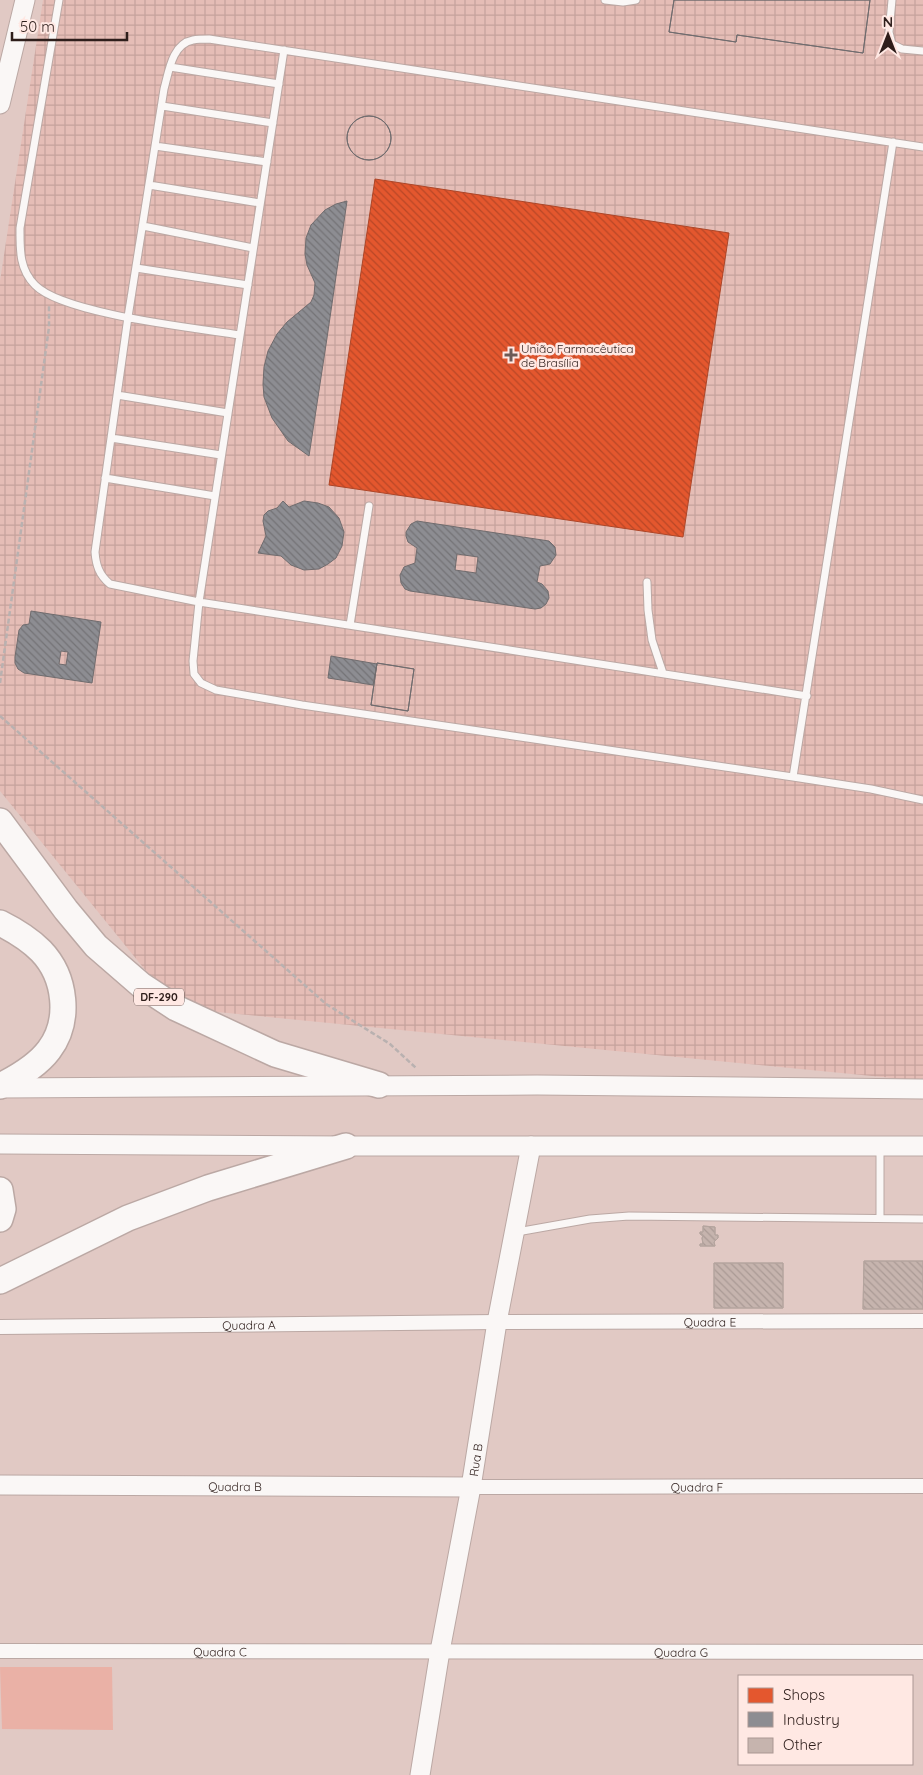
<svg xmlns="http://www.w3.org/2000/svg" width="923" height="1775" viewBox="0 0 923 1775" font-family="Quicksand,sans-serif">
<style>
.industrial{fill:url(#industrial-grid)}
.pitch{fill:#eab1a6}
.shops{fill:url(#shops-back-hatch);stroke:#ad4628}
.industry{fill:url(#industry-back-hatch);stroke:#706c6e;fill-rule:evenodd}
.building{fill:url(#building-back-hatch);stroke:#b4a49e}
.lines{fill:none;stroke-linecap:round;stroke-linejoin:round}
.lane-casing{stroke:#bba8a4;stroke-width:9}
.street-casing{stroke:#bba8a4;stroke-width:16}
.secondary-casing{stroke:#bba8a4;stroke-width:21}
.highway-casing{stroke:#bba8a4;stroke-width:28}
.path{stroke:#b9b1b0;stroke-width:2.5;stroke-dasharray:5 2.5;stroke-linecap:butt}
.lane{stroke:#faf7f6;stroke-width:7}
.street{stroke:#faf7f6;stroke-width:14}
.secondary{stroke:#faf7f6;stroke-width:19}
.highway{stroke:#faf7f6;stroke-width:25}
.poi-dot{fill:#6d5a56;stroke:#ffe8e3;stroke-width:2}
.labels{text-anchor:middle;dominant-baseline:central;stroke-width:5;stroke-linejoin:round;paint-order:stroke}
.shield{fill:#ffe8e3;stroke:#6d5b57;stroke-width:1}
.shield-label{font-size:11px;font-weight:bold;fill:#2e1e1b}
.poi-label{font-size:12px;fill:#2e1e1b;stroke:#ffe8e3;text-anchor:start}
.street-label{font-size:12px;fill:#2e1e1b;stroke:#ffe8e3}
</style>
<defs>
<pattern id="industrial-grid" width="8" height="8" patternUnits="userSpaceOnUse" patternTransform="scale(1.25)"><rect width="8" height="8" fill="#e5bdb6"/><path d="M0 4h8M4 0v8" fill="none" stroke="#c5a29c"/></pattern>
<pattern id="shops-back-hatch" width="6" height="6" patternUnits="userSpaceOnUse" patternTransform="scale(1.25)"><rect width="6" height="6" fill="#e4572e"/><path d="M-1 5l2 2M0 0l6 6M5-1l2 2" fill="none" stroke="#b94726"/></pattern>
<pattern id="industry-back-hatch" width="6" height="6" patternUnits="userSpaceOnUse" patternTransform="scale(1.25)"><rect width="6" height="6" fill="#8d8d92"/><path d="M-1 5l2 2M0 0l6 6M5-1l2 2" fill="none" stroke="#747376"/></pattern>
<pattern id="building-back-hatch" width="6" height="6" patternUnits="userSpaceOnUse" patternTransform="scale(1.25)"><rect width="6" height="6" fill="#c6b4ae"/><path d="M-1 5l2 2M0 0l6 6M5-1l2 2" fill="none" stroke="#aa9a95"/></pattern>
</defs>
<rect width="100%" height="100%" fill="#e1c9c4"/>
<path class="industrial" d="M43,0H923V1081L176,1008L0,791V281Z"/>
<path class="pitch" d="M0,1667H112L113,1730L2,1729Z"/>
<path class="shops" d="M375,179L729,233L683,537L329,485Z"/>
<path class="industry" d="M674,0H870L863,53L737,35L736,42L669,32Z
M674,0H870L863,53L737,35L736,42L669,32Z
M347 138a22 22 0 1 1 44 0a22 22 0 1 1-44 0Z
M347 138a22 22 0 1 1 44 0a22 22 0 1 1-44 0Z
M347,201L327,338L309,456L288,441L272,418L264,397L263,384L264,367L268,351L277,334L287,322L311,302L314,295L315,283L307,265L305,254L306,238L311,225L325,210L336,204Z
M283,501L289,507L304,501L318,503L329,507L339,518L344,532L342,546L336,558L328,564L319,569L304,570L291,565L281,556L258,553L266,536L263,521L264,515L268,511L277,508Z
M417,521L549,541L555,547L556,555L550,564L540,566L537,582L542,584L548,591L549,598L546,604L541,608L535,609L410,591L405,589L401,583L400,575L404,567L415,563L417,548L408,542L406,536V532L411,524ZM457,554L478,557L476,573L455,570Z
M31,611L101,622L92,683L24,673L18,669L15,663V657L19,630L23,625L29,624ZM61,651L68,652L66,665L59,664Z
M331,656L377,664L373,685L328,678Z
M377,663L414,669L408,711L371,705Z
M377,663L414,669L408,711L371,705Z"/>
<path class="building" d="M703,1226L715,1227V1235H718V1238L714,1242L715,1246H700V1244H703L702,1238L703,1236L700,1234V1232H703Z
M703,1226L715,1227V1235H718V1238L714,1242L715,1246H700V1244H703L702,1238L703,1236L700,1234V1232H703Z
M864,1261H923V1309H863Z
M864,1261H923V1309H863Z
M714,1263H783V1308H714Z
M714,1263H783V1308H714Z"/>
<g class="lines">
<g class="lane-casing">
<path id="lane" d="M59,0L20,228C20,249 19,269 35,285C63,314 196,328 240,335
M605,0L623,2L636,0
M892,0L889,32L892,44L902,49L923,51
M284,50L199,602L193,661L194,674L201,683L216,690L302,705L793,777L871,789L923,800
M170,67L279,84
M162,106L273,123
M155,146L267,162
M149,185L260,203
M143,226L253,248
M136,268L248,285
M117,395L228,413
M111,438L221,455
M105,478L215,496
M647,582L648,610L652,640L663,673
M350,625L369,506
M807,696L199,602L110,584C99,575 96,565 95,552L128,317L164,89C169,71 172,44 193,40C198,39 204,39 209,39L923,147
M793,777L893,142
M880,1218V1148
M517,1232L590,1219L629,1216L923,1219"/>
</g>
<g class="street-casing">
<g id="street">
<path id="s1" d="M0,1327L497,1322L923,1321"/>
<path id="s2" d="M471,1487L923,1486"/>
<path id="s3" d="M0,1651L923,1652"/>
</g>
</g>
<g class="secondary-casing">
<g id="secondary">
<path d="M0,104L25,0"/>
<path d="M0,1088L537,1085L923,1089"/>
<path d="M0,1144L346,1146H923"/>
<path id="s4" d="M0,1485L471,1487"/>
<path id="s5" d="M420,1775L440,1651L471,1487L497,1322L531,1146"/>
</g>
</g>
<g class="highway-casing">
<path id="highway" d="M0,821L66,910L96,946L141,985L176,1008L275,1054L379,1085
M0,923C14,930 30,940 41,951C66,977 71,1021 49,1050C37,1066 18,1077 0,1086
M0,1190L3,1209L0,1219
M0,1281L128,1218L208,1188L346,1146"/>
</g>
<path class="path" d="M0,683L49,327V305
M0,716L326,1004L390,1044L416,1068"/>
<use href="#lane" class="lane"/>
<use href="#street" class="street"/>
<use href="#secondary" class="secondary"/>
<use href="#highway" class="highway"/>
</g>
<path class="poi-dot" d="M508.5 347.5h5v5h5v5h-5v5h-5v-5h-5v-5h5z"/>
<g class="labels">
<rect class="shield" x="134" y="988.5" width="50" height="17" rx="4"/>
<g class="shield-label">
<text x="159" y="997">DF-290</text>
</g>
<g class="poi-label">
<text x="521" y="348">União Farmacêutica<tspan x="521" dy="14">de Brasília</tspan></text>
</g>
<g class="street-label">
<text stroke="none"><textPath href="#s1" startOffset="710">Quadra E</textPath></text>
<text stroke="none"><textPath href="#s1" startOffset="249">Quadra A</textPath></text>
<text stroke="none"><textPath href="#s5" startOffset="320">Rua B</textPath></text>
<text stroke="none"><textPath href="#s4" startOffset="235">Quadra B</textPath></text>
<text stroke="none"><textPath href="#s2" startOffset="226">Quadra F</textPath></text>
<text stroke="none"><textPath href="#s3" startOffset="220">Quadra C</textPath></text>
<text stroke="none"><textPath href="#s3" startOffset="681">Quadra G</textPath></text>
</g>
</g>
<rect x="738" y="1675" width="175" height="90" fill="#ffe8e3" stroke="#ab9793"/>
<rect x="748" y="1688" width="25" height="15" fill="#e4572e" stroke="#ab9793"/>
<text x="783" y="1700" font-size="15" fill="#2e1e1b">Shops</text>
<rect x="748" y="1712" width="25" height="15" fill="#8d8d92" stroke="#ab9793"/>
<text x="783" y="1725" font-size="15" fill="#2e1e1b">Industry</text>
<rect x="748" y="1738" width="25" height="15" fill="#c6b4ae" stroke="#ab9793"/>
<text x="783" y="1750" font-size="15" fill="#2e1e1b">Other</text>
<g transform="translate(888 35)" stroke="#ffe8e3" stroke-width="4" paint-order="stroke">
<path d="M0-4L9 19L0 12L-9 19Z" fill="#2e1e1b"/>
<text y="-8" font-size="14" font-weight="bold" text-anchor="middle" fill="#2e1e1b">N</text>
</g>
<path d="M12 32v8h115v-8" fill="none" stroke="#2e1e1b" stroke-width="2.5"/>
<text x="20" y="32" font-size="15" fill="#2e1e1b" stroke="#ffe8e3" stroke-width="4" paint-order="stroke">50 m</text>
</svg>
